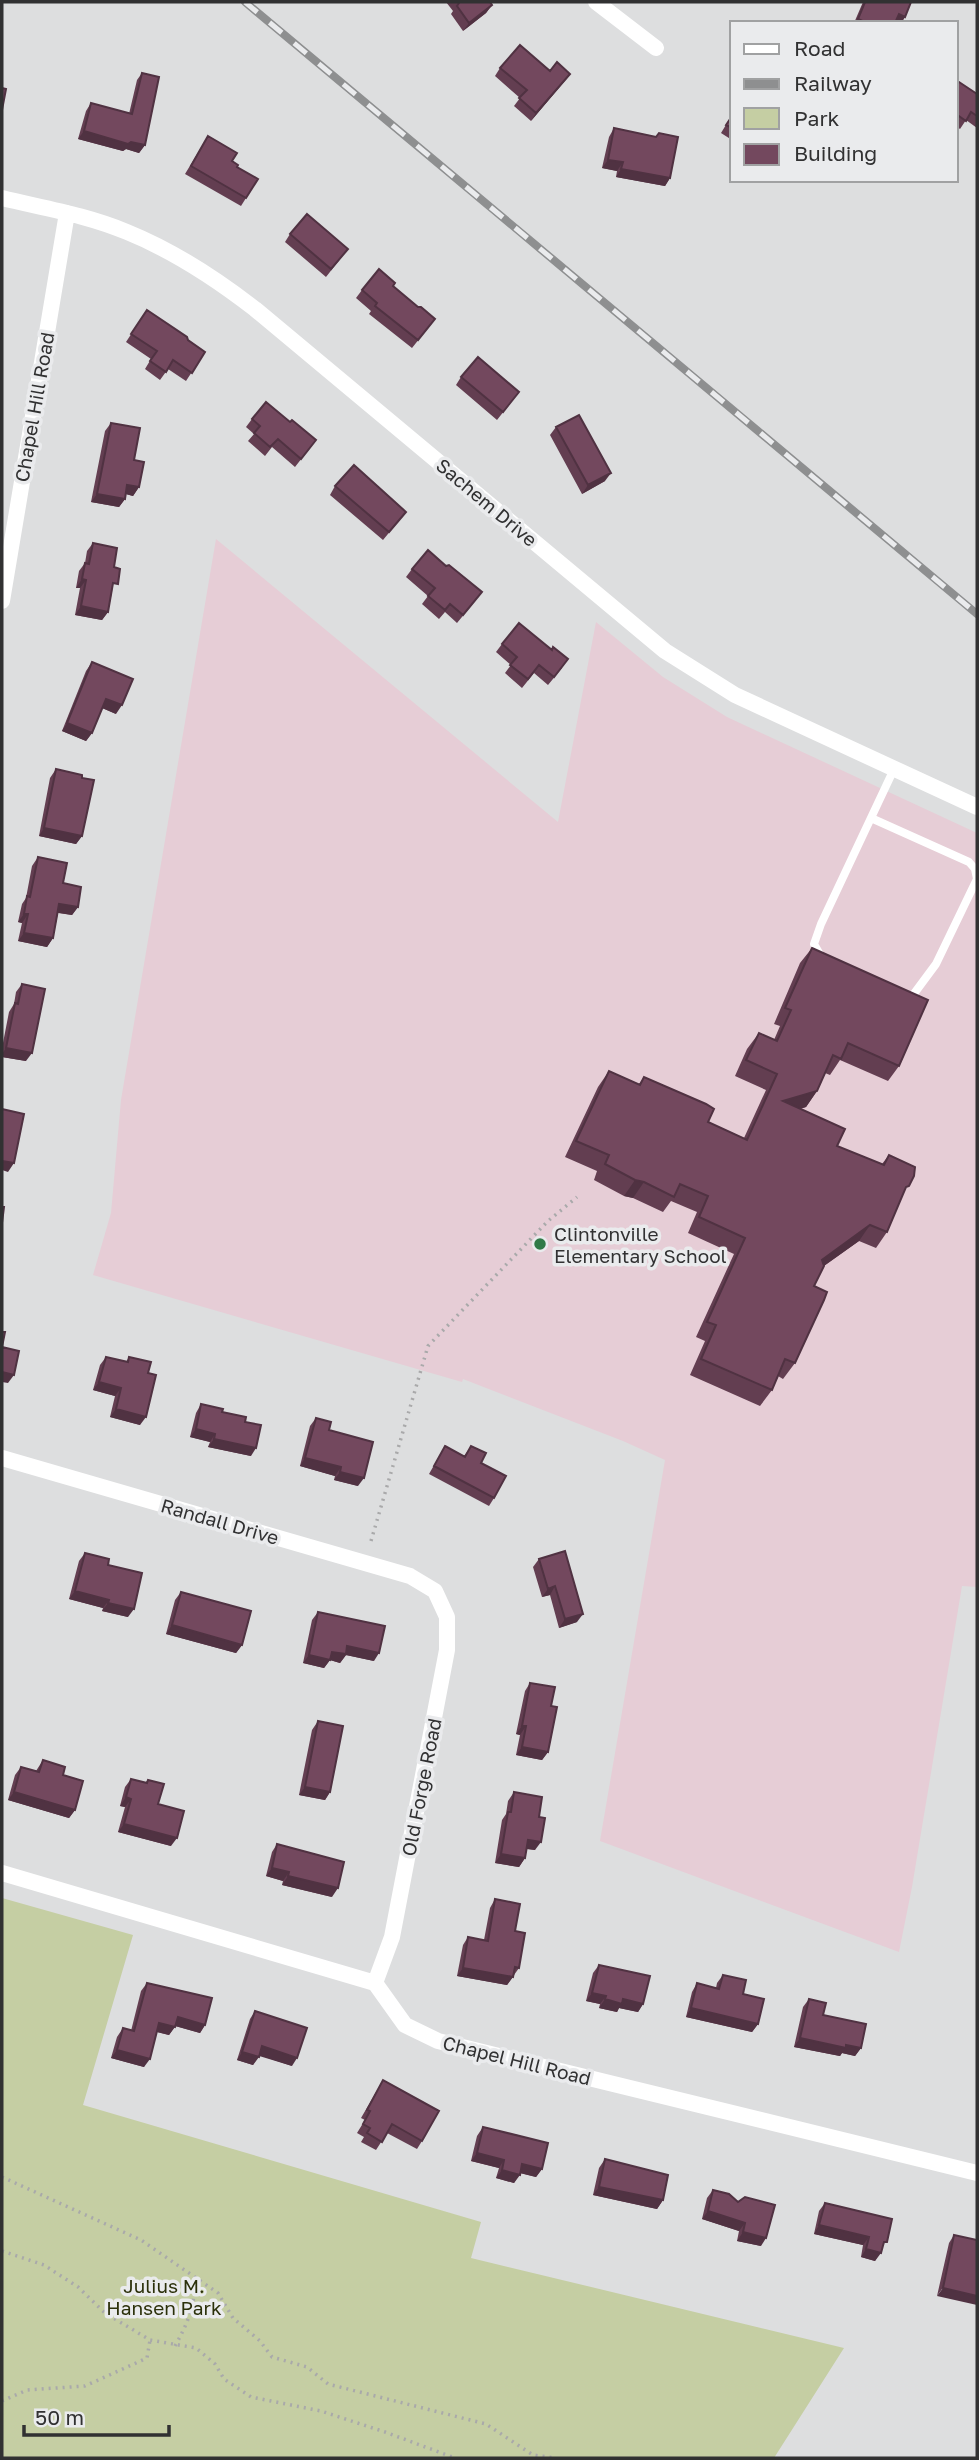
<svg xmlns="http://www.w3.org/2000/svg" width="979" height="2460" viewBox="0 0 979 2460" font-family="'Golos Text',sans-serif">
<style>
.education{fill:#e6cdd6}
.green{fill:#c5cea3}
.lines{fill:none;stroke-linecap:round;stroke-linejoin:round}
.path{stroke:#a9a9aa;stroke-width:3.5;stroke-dasharray:2 5;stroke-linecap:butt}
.lane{stroke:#fff;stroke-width:8}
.street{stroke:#fff;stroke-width:16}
.rail-casing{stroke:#8e8f90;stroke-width:8}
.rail{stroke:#eaebed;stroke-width:5;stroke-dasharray:16;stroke-linecap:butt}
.wall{fill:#633e51}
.shaded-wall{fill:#503242}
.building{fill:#73485e;stroke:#503242;stroke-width:2}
.poi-dot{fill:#307a47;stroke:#eaebed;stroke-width:2.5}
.labels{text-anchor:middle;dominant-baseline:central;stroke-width:7;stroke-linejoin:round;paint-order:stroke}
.street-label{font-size:19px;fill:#313132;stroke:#eaebed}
.poi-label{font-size:19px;fill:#313132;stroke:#eaebed;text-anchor:start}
.park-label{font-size:19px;fill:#2b300a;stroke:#eaebed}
</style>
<rect width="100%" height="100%" fill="#dddedf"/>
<path class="education" d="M216,539L558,822L596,622L663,677L727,717L977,833V1587L962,1586L912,1887L899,1952L600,1841L665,1460L623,1441L463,1379L462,1382L93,1275L111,1213L121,1100Z"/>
<path class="green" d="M2,1898L133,1935L83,2105L481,2222L471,2258L844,2348L774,2458H2Z"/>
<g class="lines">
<path class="path" d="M371,1541L428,1346L548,1221L577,1197
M2,2177L141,2240L218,2293L233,2318L260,2341L272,2357L307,2367L328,2384L486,2424L533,2455L555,2458
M2,2251L44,2265L78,2287L105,2313L150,2340L196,2348L215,2364L224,2379L251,2397L321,2411L385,2432L455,2458
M175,2346C188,2323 195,2305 195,2279
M2,2401L27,2390L85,2386L147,2358L150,2340"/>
<path class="lane" d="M871,818L969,862L975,869L977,879L936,964L913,995L907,996
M822,958L814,944L821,924L894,769"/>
<path class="street" d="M596,2L656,48
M2,198C43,208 87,215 127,232C174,251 215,278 255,309L665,651L735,695L977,807
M2,601L67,213
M2,1458L410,1576L435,1591L447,1617V1650L392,1937L375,1983
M2,1873L375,1983L405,2025L438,2041L977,2173"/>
<g class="rail-casing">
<path id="rail" d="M245,2L977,614"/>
</g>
<use href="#rail" class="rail"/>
</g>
<path class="wall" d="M446,2H490L492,5L486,13L463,31L451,14L453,11Z
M863,2H911L905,17L901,23H854Z
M500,68L550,71L570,74L531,121L514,106L520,98L495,76Z
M142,73L145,145L139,153L126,149L123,151L78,139L86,111L91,103L129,114L137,80Z
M956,80L977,94V128L966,120L960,129L956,126Z
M732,115V140L721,133Z
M614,128L670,178L665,186L616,177L617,171L602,168L609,137Z
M208,136L237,167L246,198L241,206L185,174Z
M290,234L348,249L326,277L285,242Z
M393,286L418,307L435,319L412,348L369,314L371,311L356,298L362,290Z
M147,310L205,352L186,381L168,369L160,380L145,369L151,359L126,342Z
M461,377L519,392L497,420L456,385Z
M252,419L290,422L316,440L295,467L272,447L265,456L248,441L254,434L246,427Z
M111,423L134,460L139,487L133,496L126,494L125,499L119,507L91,502L105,431Z
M556,427L605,481L582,494L550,435Z
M335,486L406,512L383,540L330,495Z
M93,543L114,567L112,592L108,612L102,620L75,615L80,588H76L79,571L85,563L87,551Z
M412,569L476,600L457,623L445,612L439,619L422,604L428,596L406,577Z
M502,644L562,668L548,685L534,673L522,688L505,673L511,665L496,652Z
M92,662L116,714L102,708L92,733L86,741L62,731L86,671Z
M56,769L82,836L76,844L39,836L50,778Z
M38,857L63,883L78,907L72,915L58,913L53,938L47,947L18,941L22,923L18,922L22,904L26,898L32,866Z
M812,948L899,1066L888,1081L840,1060L830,1075L825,1073L817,1091L806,1107L800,1109L837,1146L882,1164L889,1155L902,1197L887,1232L876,1248L859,1241L824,1266L814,1286L795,1363L783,1379L778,1376L772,1390L760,1406L690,1375L705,1341L696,1337L734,1254L688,1233L697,1212L671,1201L663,1212L633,1198L624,1196L594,1180L597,1171L565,1157L598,1087L609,1071L639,1084L644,1077L708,1122L744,1138L766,1090L735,1076L747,1049L759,1033L774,1040L780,1026L774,1024L800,963Z
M22,984L26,1061L2,1057V1048L9,1012L14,1004L16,992Z
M106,1357L126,1362L129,1357L148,1373L140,1425L110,1417L115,1396L93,1390L100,1365Z
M201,1404L222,1412L245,1422L251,1456L208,1447L210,1442L190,1437L196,1413Z
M316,1418L329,1430L358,1486L334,1480L335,1476L300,1466L310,1426Z
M445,1446L464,1456L471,1446L481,1463L494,1498L489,1506L429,1474Z
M85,1553L108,1565L128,1617L102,1611L103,1608L69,1599L79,1561Z
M539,1559L577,1622L559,1628L550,1595L542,1597L533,1567Z
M181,1592L242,1645L236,1653L166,1634L175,1600Z
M318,1612L374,1661L346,1655L340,1663L330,1660L324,1668L303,1663L312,1620Z
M530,1683L548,1752L542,1760L516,1755L520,1735L516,1734L525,1691Z
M318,1721L330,1792L325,1800L299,1795L312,1730Z
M43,1760L75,1810L69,1818L8,1800L15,1775L21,1767L36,1771Z
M131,1779L145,1783L148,1780L158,1804L171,1846L118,1832L125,1807L120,1806L125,1787Z
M514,1792L539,1817L535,1850L526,1849L525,1858L519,1867L495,1863L502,1820L506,1814L508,1801Z
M277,1844L332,1897L282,1885L283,1881L266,1876L272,1852Z
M495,1899L515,1931L519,1968L507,1985L457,1976L463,1945L468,1937L484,1940L490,1908Z
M599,1965L643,2004L638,2012L619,2008L617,2012L599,2008L600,2004L586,2001L593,1973Z
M723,1975L743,1994L758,2024L752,2032L686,2017L692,1992L697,1983L716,1988L717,1983Z
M147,1983L205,2025L200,2033L175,2026L169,2035L157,2032L144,2067L111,2058L117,2037L123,2028L131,2031L141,1991Z
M809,1999L823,2015L861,2048L855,2056L842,2053L840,2056L794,2047L803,2007Z
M255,2011L292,2066L259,2055L253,2065L237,2060L250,2019Z
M383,2080L422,2141L417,2149L387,2133L376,2150L361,2142L364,2137L357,2133L365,2120L361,2118Z
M483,2127L542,2169L536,2177L520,2173L514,2183L496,2178L499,2168L471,2161L477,2136Z
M605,2159L663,2200L657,2209L593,2195L599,2168Z
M713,2190L729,2194L761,2246L737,2241L739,2231L702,2219L707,2198Z
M825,2203L882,2249L875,2261L861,2257L863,2245L814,2234L819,2211Z
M954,2235L977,2240L937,2296L949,2243Z"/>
<path class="shaded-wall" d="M492,5L486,13L463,31L469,23Z
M899,14L905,17L901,23H893Z
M570,74L564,82L531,121L536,113Z
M84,131L131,142L145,145L139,153L126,149L123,151L78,139Z
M608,160L623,162L617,171L602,168Z
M621,169L670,178L665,186L616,177Z
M611,473L605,481L582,494L588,485Z
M127,485L139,487L133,496L122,493Z
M97,494L125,499L119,507L91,502Z
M82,579L86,580L80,588H76Z
M81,606L108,612L102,620L75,615Z
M106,699L122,705L116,714L100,707Z
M67,723L92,733L86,741L62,731Z
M44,828L82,836L76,844L39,836Z
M59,904L78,907L72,915L54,912Z
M24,914H28L22,923L18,922Z
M24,933L53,938L47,947L18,941Z
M6,1048L32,1053L26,1061L2,1057V1054Z
M817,1091L806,1107L772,1117L783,1101Z
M2,1161L14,1163L8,1172L2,1170Z
M635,1180L644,1182L633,1198L624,1196Z
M870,1225L859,1241L811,1275L822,1260Z
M2,1372L14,1375L8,1383L2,1382Z
M99,1382L121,1388L115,1396L93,1390Z
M116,1409L146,1417L140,1425L110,1417Z
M196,1429L215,1434L210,1442L190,1437Z
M214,1439L256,1448L251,1456L208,1447Z
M305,1458L341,1467L335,1476L300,1466Z
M340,1472L364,1478L358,1486L334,1480Z
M555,1586L550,1595L542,1597L548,1589Z
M75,1591L109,1600L103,1608L69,1599Z
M108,1603L134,1609L128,1617L102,1611Z
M583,1614L577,1622L559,1628L565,1619Z
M172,1625L242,1645L236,1653L166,1634Z
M347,1646L379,1653L374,1661L346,1655L340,1663L330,1660L324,1668L303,1663L309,1655L332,1652Z
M522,1726H526L520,1735L516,1734Z
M522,1747L548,1752L542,1760L516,1755Z
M305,1787L330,1792L325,1800L299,1795Z
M14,1792L75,1810L69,1818L8,1800Z
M126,1797L131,1799L125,1807L120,1806Z
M124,1824L177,1838L171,1846L118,1832Z
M528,1840L541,1842L535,1850L522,1848Z
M501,1854L525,1858L519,1867L495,1863Z
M272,1868L289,1872L283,1881L266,1876Z
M288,1876L338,1888L332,1897L282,1885Z
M463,1968L513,1977L507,1985L457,1976Z
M592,1993L606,1996L600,2004L586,2001Z
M605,1999H623L643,2004L638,2012L619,2008L617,2012L599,2008Z
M691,2008L758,2024L752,2032L686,2017Z
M178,2017L205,2025L200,2033L172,2025Z
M159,2023L175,2027L169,2035L153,2031Z
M800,2038L846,2045L861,2048L855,2056L842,2053L840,2056L794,2047Z
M262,2046L297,2058L292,2066L256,2055Z
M117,2050L150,2059L144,2067L111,2058Z
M242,2052L259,2057L253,2065L237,2060Z
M477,2153L504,2160L499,2168L471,2161Z
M522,2164L542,2169L536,2177L516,2172Z
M502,2170L520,2175L514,2183L496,2178Z
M599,2187L663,2200L657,2209L593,2195Z
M708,2211L745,2223L739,2231L702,2219Z
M819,2225L869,2237L863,2245L814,2234Z
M743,2232L766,2238L761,2246L737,2241Z
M866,2249L881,2253L875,2261L861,2257Z
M943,2288L977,2296V2305L937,2296Z"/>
<path class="building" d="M458,2H490L492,5L469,23L457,6L459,3Z
M865,2H911L905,17L899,14L895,23H867L858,19Z
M520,45L550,71L557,62L570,74L536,113L519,98L527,90L500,68Z
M142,73L159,77L145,145L131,142L128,144L84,131L91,103L132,114Z
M956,80L977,94V116L971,112L966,121L956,114Z
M2,88L6,89L2,110Z
M732,116V128L726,125Z
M614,128L656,137L659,133L678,137L670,178L621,169L623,162L608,160Z
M208,136L237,153L232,161L238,165L237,167L258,179L246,198L191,166Z
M307,214L348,249L331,269L290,234Z
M379,269L395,283L393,286L418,307H421L435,319L418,340L375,306L377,303L362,290Z
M147,310L187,337L188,340L205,352L192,373L173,360L166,372L150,361L157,351L131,334Z
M478,357L519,392L503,412L461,377Z
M266,402L290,422L292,420L316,440L301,459L278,439L270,447L254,433L260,426L252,419Z
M579,415L611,473L588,485L556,427Z
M111,423L140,428L134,460L144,462L139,487L127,485L125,499L97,494Z
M354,465L406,512L389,532L335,486Z
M93,543L117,548L114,567L120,569L118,584L113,583L108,612L81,606L86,580L82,579L85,563L89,564Z
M428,550L446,566L449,565L482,592L463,615L450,604L445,610L428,596L435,588L412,569Z
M519,623L552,650L553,647L568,659L554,677L539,665L528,679L510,665L517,657L502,644Z
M92,662L133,679L122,705L106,699L92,733L67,723Z
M56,769L82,775V778L94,780L82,836L44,828Z
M38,857L67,863L63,883L81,887L78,907L59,904L53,938L24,933L28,914H24L27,896L30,897Z
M812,948L928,1000L899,1066L848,1043L841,1059L833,1055L817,1091L783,1101L845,1129L837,1146L884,1165L889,1155L915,1167L914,1176L909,1186L906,1187L887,1232L870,1225L822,1260L824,1266L814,1286L827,1292L824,1300L795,1363L785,1359L772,1390L701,1359L716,1325L707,1322L745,1238L699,1217L708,1196L680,1184L674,1197L644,1182L635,1180L605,1164L609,1155L576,1141L609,1071L640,1085L644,1077L706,1104L714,1109L708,1122L747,1140L777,1074L746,1060L759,1033L777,1041L791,1010L785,1008Z
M22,984L45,989L32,1053L6,1048L15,1003L18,1004Z
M2,1109L24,1114L14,1163L2,1161Z
M2,1207H4L2,1223Z
M2,1332H5L2,1347L19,1351L14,1375L2,1372Z
M106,1357L128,1362L129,1357L151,1362L148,1373L156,1375L146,1417L116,1409L121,1388L99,1382Z
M201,1404L223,1409L222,1412L246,1417L245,1422L261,1425L256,1448L214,1439L215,1434L196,1429Z
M316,1418L331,1422L329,1430L373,1442L364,1478L340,1472L341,1467L305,1458Z
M445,1446L465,1457L471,1446L486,1453L481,1463L506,1476L494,1498L434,1466Z
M565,1551L583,1614L565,1619L555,1586L548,1589L539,1559Z
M85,1553L109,1559L108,1565L142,1573L134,1609L108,1603L109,1600L75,1591Z
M181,1592L251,1611L242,1645L172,1625Z
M318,1612L385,1626L379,1653L347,1646L346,1654L332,1652L330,1660L309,1655Z
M530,1683L555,1687L551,1706L557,1707L548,1752L522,1747L526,1726H522Z
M318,1721L343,1726L330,1792L305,1787Z
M43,1760L65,1767L63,1775L83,1781L75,1810L14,1792L21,1767L39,1772Z
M131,1779L147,1783L148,1780L164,1784L158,1804L184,1811L177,1838L124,1824L131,1799L126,1797Z
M514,1792L542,1797L539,1817L545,1818L541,1842L528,1840L525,1858L501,1854L508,1812H511Z
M277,1844L344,1862L338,1888L288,1876L289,1872L272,1868Z
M495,1899L520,1904L515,1931L525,1933L519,1968L515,1967L513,1977L463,1968L468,1937L488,1941Z
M599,1965L650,1976L643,2004L623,1999L622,2004L605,1999L606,1996L592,1993Z
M723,1975L746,1980L743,1994L764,1999L758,2024L691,2008L697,1983L719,1989Z
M147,1983L212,1998L205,2025L178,2017L175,2027L159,2023L150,2059L117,2050L123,2028L134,2031Z
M809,1999L826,2003L823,2015L866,2024L861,2048L846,2045V2048L800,2038Z
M255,2011L307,2028L297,2058L262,2046L259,2057L242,2052Z
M383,2080L439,2111L422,2141L392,2124L382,2142L367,2133L370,2128L363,2124L370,2111L367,2110Z
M483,2127L548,2143L542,2169L522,2164L520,2175L502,2170L504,2160L477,2153Z
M605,2159L668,2175L663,2200L599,2187Z
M713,2190L729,2194L738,2202L745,2197L775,2205L766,2238L743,2232L745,2223L708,2211Z
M825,2203L892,2219L887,2242H884L881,2253L866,2249L869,2237L819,2225Z
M954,2235L977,2240V2296L943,2288Z"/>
<circle class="poi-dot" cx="540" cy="1244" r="7"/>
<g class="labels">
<g class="street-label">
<text transform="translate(34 407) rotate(-80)">Chapel Hill Road</text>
<text transform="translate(487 502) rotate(40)">Sachem Drive</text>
<text transform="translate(220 1521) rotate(16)">Randall Drive</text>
<text transform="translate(421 1787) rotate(-79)">Old Forge Road</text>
<text transform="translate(517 2060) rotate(14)">Chapel Hill Road</text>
</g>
<g class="poi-label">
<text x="554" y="1233">Clintonville<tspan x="554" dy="22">Elementary School</tspan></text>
</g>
<g class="park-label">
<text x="164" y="2285">Julius M.<tspan x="164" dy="22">Hansen Park</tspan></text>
</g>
</g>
<rect width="979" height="2460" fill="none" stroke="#313132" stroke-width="7"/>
<rect x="730" y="21" width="228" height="161" fill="#eaebed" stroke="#a0a1a2" stroke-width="2"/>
<rect x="744" y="44" width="35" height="10" fill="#ffffff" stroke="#a0a1a2" stroke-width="2"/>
<text x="794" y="56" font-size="21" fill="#313132">Road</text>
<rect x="744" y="79" width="35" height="10" fill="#8e8f90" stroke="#a0a1a2" stroke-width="2"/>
<text x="794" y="91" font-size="21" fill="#313132">Railway</text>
<rect x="744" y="108" width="35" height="21" fill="#c5cea3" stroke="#a0a1a2" stroke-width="2"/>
<text x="794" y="126" font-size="21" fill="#313132">Park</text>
<rect x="744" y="144" width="35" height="21" fill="#73485e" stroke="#a0a1a2" stroke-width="2"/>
<text x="794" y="161" font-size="21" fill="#313132">Building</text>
<path d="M24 2425v10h145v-10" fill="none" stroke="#313132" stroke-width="3.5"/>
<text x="35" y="2425" font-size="21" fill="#313132" stroke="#eaebed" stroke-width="5" paint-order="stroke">50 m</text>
</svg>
